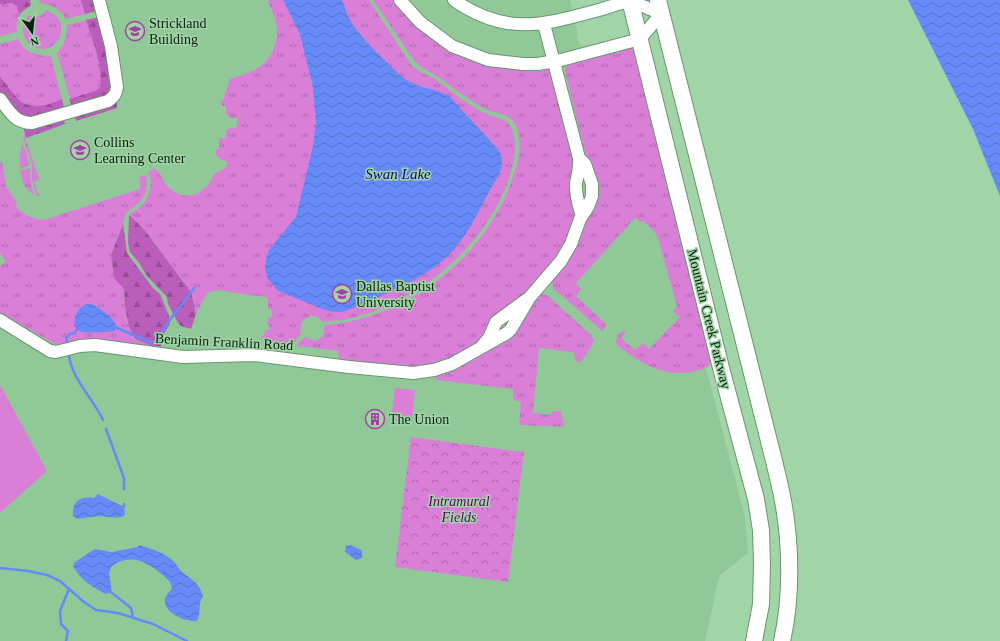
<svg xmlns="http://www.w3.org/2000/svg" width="1000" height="641" viewBox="0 0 1000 641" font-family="'Times New Roman',serif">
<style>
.built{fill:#90c997}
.grass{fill:url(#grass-tufts)}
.forest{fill:url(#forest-firs)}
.park{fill:url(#park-crowns)}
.pitch{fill:#d97fd7}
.water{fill:url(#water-waves)}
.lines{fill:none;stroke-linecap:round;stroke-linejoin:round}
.stream{stroke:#668bf9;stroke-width:2.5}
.minor-casing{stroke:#68986e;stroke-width:14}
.major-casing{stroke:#68986e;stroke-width:18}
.minor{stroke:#fff;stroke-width:12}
.major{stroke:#fff;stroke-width:16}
.labels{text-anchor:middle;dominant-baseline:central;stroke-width:3;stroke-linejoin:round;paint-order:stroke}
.poi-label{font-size:14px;fill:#0b1f0e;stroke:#a1d4a7;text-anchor:start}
.street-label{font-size:14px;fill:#0b1f0e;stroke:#a1d4a7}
.park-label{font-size:14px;font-style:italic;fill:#630464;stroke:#a1d4a7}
.water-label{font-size:15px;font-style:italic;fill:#0e008d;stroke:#a1d4a7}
</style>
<defs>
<pattern id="grass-tufts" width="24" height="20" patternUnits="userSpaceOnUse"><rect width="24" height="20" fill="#d97fd7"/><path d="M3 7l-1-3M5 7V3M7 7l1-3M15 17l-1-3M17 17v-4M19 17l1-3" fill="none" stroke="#ae67ad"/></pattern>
<pattern id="forest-firs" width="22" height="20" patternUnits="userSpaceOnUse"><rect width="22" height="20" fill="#bb5dba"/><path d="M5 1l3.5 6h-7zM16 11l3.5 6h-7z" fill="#964c96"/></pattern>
<pattern id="park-crowns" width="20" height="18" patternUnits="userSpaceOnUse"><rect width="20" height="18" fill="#d97fd7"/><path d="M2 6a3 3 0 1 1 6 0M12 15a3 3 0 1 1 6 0" fill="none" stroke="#ae67ad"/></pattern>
<pattern id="water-waves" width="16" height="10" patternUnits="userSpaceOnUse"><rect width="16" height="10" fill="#668bf9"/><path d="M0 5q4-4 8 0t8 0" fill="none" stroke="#5271c8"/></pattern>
</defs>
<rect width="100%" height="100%" fill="#a1d4a7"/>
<path class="built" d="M0,0H570L577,30V37L586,60L590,79L628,87L701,355L707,372L745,517L748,553L719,576L705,641H0Z"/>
<path class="grass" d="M0,0H30L31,5C19,12 16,19 17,32L0,36Z
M39,0H95L97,11L66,19C58,6 53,7 39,2Z
M268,0H369L412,66L421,72L434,78L460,98L482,112L506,121C517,130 516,151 513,164C499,227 441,284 383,308C370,313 355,318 342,320C336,321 329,321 323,322L316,316C304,316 299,323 301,334L297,338L293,345H281V351L277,343L271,345L266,339L261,337L262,336H264L265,330H269V325L267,324L269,317H272V311L268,308V298C258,295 252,296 242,294C228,293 221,287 207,293L196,314L191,292L143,228L129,215C134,211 140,208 144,203C150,195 154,180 148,173L154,168C160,172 162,178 165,183C174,195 189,200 201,191C207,187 212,181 214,174L225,168L228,162L218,158L216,155V150L219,149V138L226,139V131L231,127L236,129L238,117L232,119L226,113V106H222L221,103L223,100L230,79C251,73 268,67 275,45C277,38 278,30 276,23C275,15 270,8 268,0Z
M373,0H396L443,45L550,69L576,161L577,215L566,245L546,272L480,342L446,361L421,367H396L339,359L338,351L297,346L298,343L305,337L314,341L321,338L324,334V326L326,325C408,318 487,256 513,177C519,161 524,137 513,121C507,114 496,113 488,110C477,105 467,98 457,91C451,87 446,82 440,78C432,73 423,69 415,62Z
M46,10C53,13 59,17 61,25C62,30 61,36 58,40C43,63 9,38 29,15C36,19 42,17 46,10Z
M100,17L114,90L72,106L57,53C65,45 67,35 67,25Z
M19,39C23,53 39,56 51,56L64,108L44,117L0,95V44Z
M625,48H631L636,51L712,363C708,368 702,369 695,371C666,379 639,363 617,345C614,339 619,333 624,331L626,333L621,338L635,350L641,344H644L649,349L680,317L673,311L677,306L658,238L654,231L643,221L640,222L635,218L576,283L581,289L576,296L606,324L603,331H602L553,288L552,280L575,250L584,229L587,218L588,164L566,75L565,68L568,64L610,53H619V51Z
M24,134L39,179L34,182L39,196H37L32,181V165L25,143L23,140Z
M22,144L26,151L29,165L20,169V155Z
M0,162H2L6,186L17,203L16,207C25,215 32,219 44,220L140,189V177L143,175L147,177L146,192L140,202L126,213L125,216L123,224L111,255L114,278L124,289L125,307L129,327L134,339L153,346H161L163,350L88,339L65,344H55L0,313V266L6,262L0,253Z
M30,168L31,184L34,195H33L24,185L20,171Z
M542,294L547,295L559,306L590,334L595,342H593L590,349L580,363L576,361L573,352L539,348L533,413L551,415L552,411H561L564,427L519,425L521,402L514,400L513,397V389L436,380V376L438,375L457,368L495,345L538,296Z"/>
<path class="forest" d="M0,0H30L31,5L19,14L17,6L12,3L0,4Z
M81,0H95L97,11L85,14Z
M100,17L114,90L108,95L72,106L69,99L95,91L100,88C103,65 93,42 86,20Z
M0,77C5,82 17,100 23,103C36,109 49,105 62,99L64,108L27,121L0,95Z
M117,100V108L76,121L74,113Z
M63,117L65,124L26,138L23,125Z
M129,215L143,228L191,292L196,314L191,329L181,326L178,323L168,304L167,297L146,275L140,264L130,252L128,243Z
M123,224L127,253L153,288L160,294L169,316L170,324L162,337L161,346H153L135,339L129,327L125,307L124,289L114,278L111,255Z"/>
<path class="park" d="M411,437L524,452L508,582L395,567Z"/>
<path class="pitch" d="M0,385L47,471L0,513Z
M395,388L415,390L412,422L391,420Z"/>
<path class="water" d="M283,0H342C345,7 347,14 350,20C355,32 396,73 408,81C420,88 436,89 449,96L497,148C509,165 497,176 489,192C479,210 470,230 457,246C436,272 407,284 378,297C366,302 354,308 342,312H334L325,310L278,291L268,279L265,269L266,259L269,250L296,217L313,146L316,122L313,87L300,34Z
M908,0H1000V196L973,129Z
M92,304C101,309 114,317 117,328L114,331C110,332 85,333 82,332C70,328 74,311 83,306C85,304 89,304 92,304Z
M98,494L124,507L125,515C116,520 107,516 98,516C91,517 84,518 78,519L73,516C72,501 80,496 94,498Z
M139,545C150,548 162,552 171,559C176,563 179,569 183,573C193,580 199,583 203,596C197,604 202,613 197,621C186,622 163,613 165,599C166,595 170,591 172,588C172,578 146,562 137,560C128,558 117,561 111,567L109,573L112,593H108L105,594C91,585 82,582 73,566L75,562L95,549L112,552L138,547Z
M350,545L362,550V558L356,560L345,552L346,546Z"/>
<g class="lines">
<path class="stream" d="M117,328L153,343L158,341C166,320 182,307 194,288
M67,342L66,338L70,334L75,333L77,329
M69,356C73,381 93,398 103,420
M106,429L124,478V489
M124,507V504
M0,568L28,571L47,575L60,581L84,602L96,610L118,613L153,624L187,641
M112,593L131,608L133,617
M66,641L68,631L61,624L60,611L69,589"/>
<g class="minor-casing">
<path id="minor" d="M400,0L420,22L452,46L488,60L523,64H538L561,60L640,39L661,14C654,11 636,2 630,2C625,1 601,10 595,11C540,26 504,35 454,0
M544,24L579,158C580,168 578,174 576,183C575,190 579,209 582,215
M0,99C10,112 15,123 32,123L108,101C114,97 116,94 117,87L111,46L99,0
M0,320L50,351L56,352L80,346L95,345L183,357L254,355L349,367L413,373L434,370L452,364L507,333L511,329L530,297
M483,345L489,338L496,322L530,297L561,261L571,244L580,219L588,207L592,196V184L585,164L579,158"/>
</g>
<g class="major-casing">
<path id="major" d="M630,0L721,368L756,499L761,530L762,564L761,604L754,641
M658,0L772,453C776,469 780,485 783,501C791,544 792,598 782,641"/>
</g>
<use href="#minor" class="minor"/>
<use href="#major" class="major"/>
</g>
<defs>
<g id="university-ring" transform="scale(1)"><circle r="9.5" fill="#a1d4a7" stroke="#a541a6" stroke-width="1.5"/><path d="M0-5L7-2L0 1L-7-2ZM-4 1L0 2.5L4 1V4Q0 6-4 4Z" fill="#a541a6"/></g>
<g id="building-ring" transform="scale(1)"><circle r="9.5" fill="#a1d4a7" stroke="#a541a6" stroke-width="1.5"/><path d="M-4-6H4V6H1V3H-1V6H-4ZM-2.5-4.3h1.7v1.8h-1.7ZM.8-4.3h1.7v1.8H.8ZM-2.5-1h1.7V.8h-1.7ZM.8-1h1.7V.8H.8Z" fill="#a541a6"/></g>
</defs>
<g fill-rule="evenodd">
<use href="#university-ring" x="135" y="31"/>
<use href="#university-ring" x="80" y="150"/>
<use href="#university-ring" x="342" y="294"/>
<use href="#building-ring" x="375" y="419"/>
</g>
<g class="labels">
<g class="poi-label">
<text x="149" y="23">Strickland<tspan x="149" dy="16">Building</tspan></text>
<text x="94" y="142">Collins<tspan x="94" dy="16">Learning Center</tspan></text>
<text x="356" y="286">Dallas Baptist<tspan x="356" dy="16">University</tspan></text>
<text x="389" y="419">The Union</text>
</g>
<g class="street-label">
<text transform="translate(709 319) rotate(76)">Mountain Creek Parkway</text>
<text transform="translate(224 342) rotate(3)">Benjamin Franklin Road</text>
</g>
<g class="park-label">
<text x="459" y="501">Intramural<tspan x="459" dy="16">Fields</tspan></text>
</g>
<g class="water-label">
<text x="398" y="174">Swan Lake</text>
</g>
</g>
<g transform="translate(32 32) rotate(165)" stroke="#a1d4a7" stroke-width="3" paint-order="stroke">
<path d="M0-3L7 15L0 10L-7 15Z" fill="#0b1f0e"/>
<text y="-6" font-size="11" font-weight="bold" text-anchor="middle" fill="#0b1f0e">N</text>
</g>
</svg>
